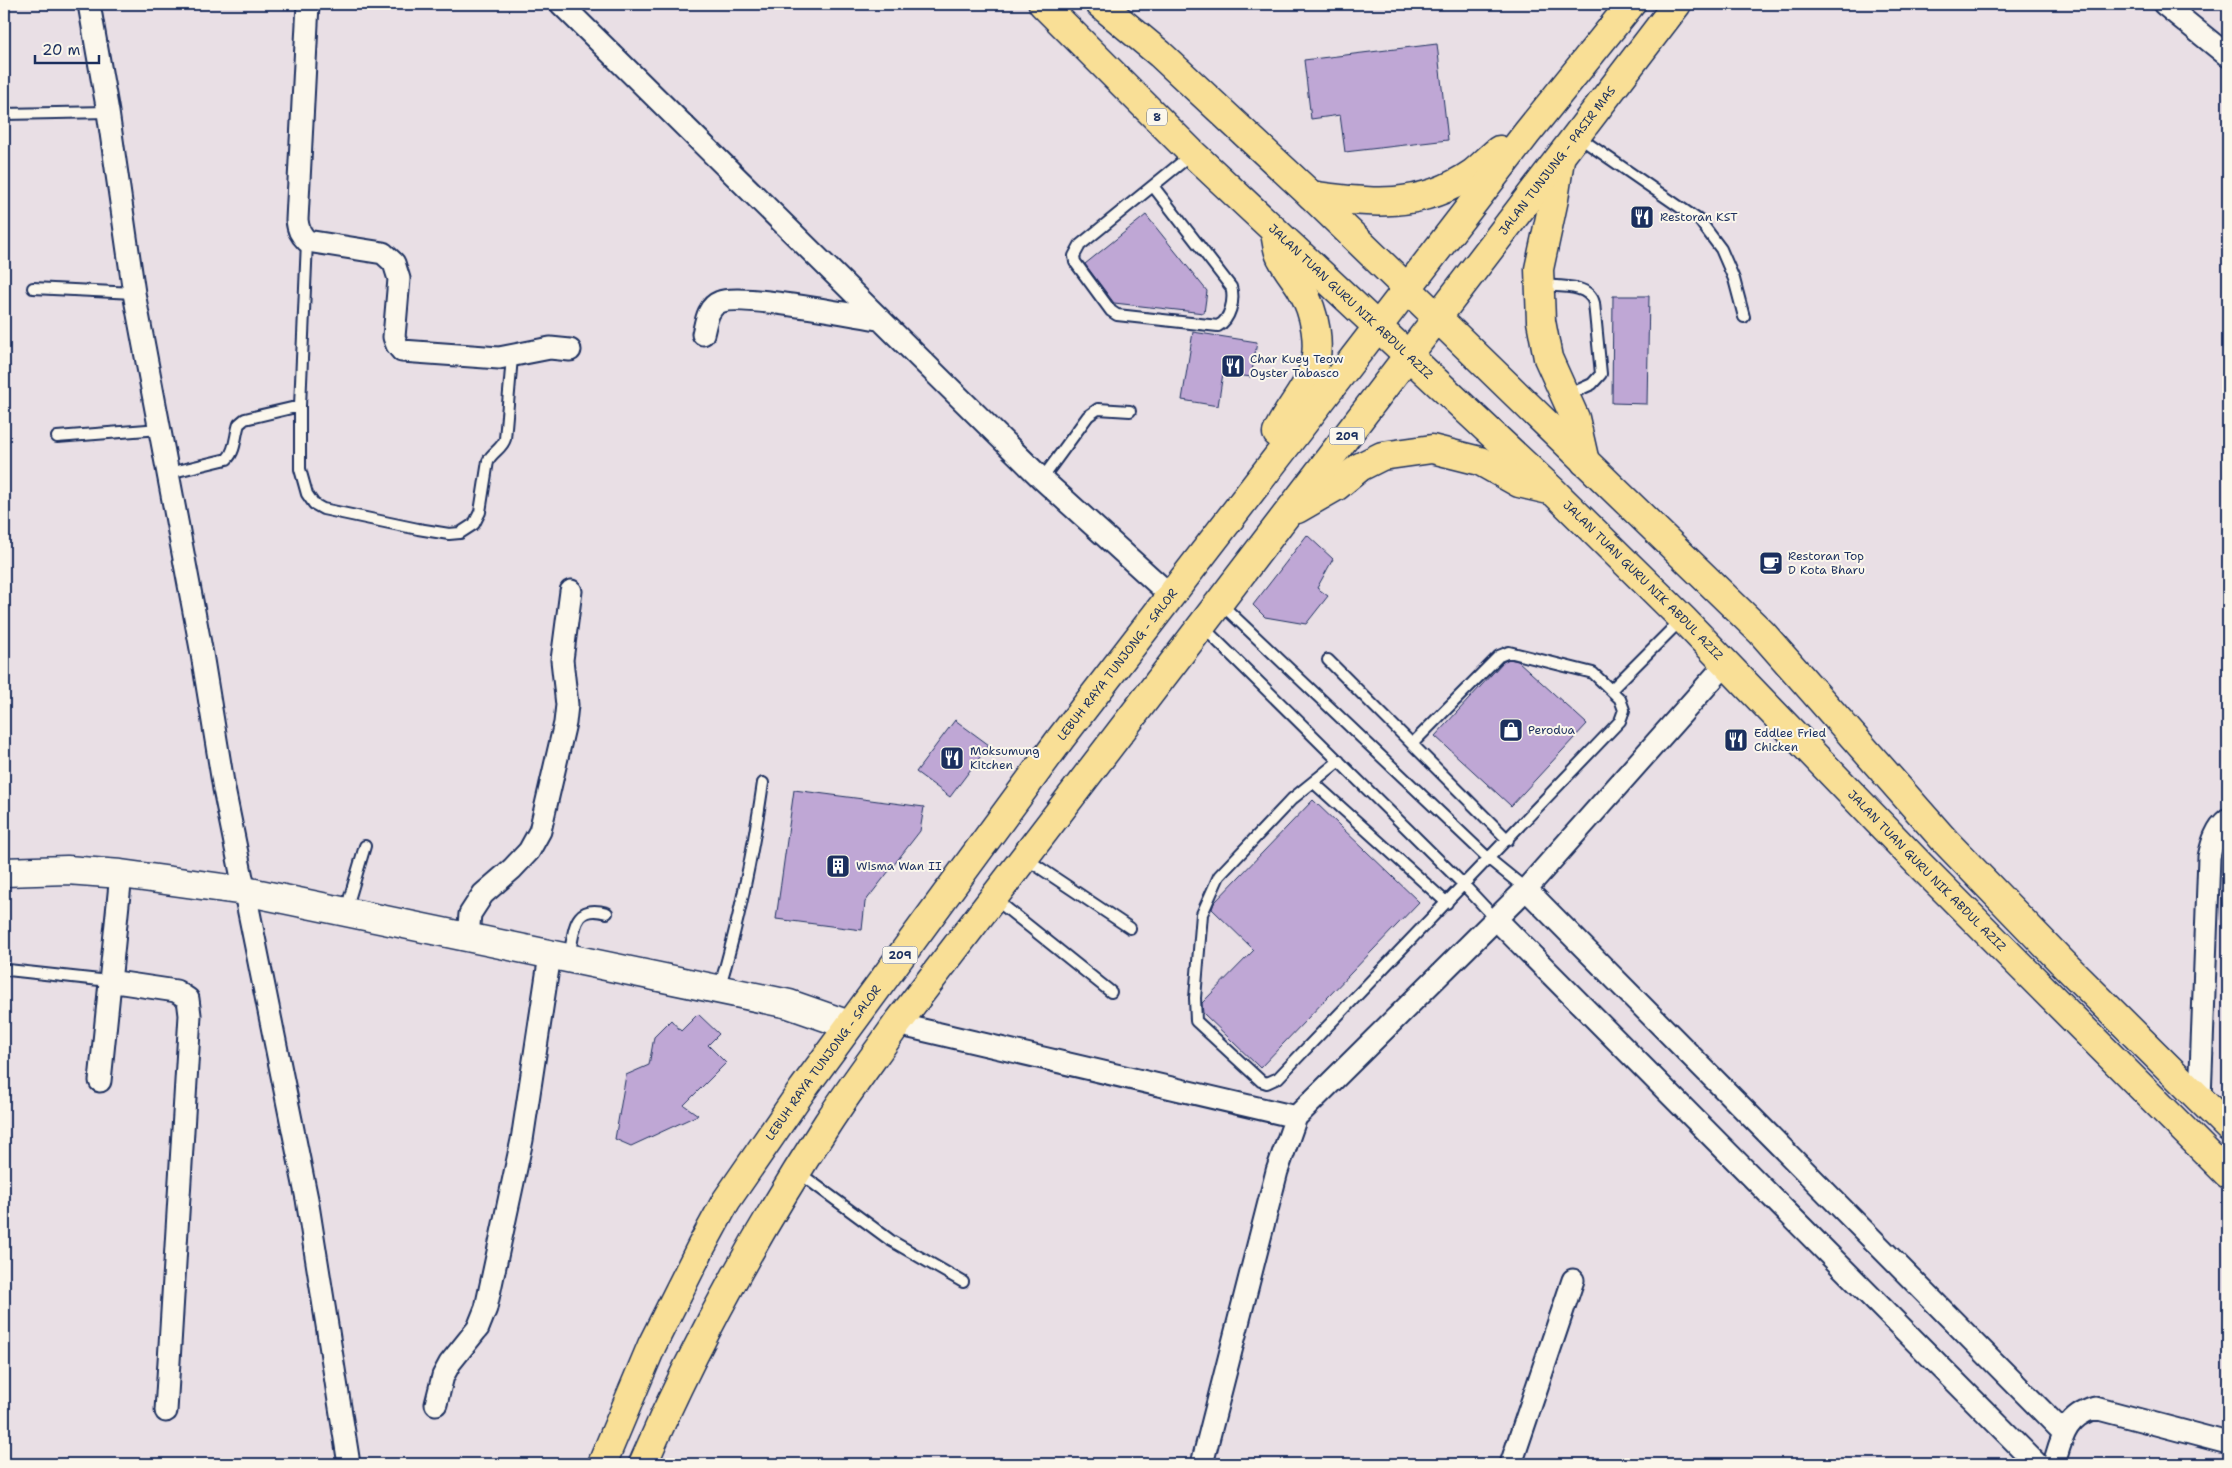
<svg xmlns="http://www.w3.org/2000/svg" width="2232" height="1468" viewBox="0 0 2232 1468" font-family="'Shantell Sans',sans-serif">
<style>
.building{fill:#bfa7d5;stroke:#1b2f5e}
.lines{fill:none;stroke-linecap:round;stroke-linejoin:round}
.lane-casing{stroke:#1b2f5e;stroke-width:14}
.street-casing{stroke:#1b2f5e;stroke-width:25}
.secondary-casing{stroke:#1b2f5e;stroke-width:31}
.primary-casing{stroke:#1b2f5e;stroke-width:31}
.lane{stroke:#fbf7ec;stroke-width:10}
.street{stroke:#fbf7ec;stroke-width:21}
.secondary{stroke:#fbf7ec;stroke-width:28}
.primary{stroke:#f9df96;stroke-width:28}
.labels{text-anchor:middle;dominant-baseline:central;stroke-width:4;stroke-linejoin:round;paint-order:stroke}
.shield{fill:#fbf7ec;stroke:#5e6b89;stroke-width:1}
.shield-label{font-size:11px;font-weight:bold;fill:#1b2f5e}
.street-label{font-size:12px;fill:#1b2f5e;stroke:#fbf7ec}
.poi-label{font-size:12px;fill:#1b2f5e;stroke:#fbf7ec;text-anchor:start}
</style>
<rect width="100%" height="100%" fill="#e9dfe5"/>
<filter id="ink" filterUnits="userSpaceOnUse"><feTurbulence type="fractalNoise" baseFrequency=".02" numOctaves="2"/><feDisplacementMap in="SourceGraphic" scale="10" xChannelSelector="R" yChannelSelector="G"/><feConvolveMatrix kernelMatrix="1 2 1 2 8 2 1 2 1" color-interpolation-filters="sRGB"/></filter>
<g filter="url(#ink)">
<path class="building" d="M1437,44L1448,140L1345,152L1340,115L1311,119L1304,60Z
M1146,215L1207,291L1204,313L1114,303L1085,264Z
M1613,296H1649L1647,404L1612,403Z
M1193,332L1257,342L1251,377L1223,373L1218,406L1182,400Z
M1307,535L1333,559L1317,588L1328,596L1306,624L1265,617L1253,605Z
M1509,659L1518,661L1587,724L1511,806L1435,736L1503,662Z
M955,720L989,745L950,797L916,772Z
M794,790L924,807L920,831L865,902L862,930L776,919Z
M1313,800L1419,902L1260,1068L1203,1013L1202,1003L1254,950L1212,909L1214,903Z
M698,1014L719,1034L708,1045L726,1063L684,1105L698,1115L631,1146L615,1139L626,1075L649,1065L654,1037L671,1020L681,1031Z"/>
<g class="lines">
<g class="lane-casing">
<path id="lane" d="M4,114L108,112
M1577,136L1700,221L1721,249L1734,279L1744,317
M1153,186L1231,287C1235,300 1230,320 1218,326L1117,315L1111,311L1075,262L1074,256L1080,245L1192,154
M307,241L300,406V469L307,494L314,504L323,509L418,529L449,534L460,533L474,524L480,512L488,461C492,452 502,449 505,439L512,357
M1540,285C1557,287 1589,283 1594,303L1601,374L1592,384L1565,396
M33,288L134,293
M57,437L160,429
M169,473L227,459C236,451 235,435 239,424L245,419L300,406
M1042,479L1088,416L1098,409L1130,411
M1220,603L1489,859L1526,889
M1202,626L1464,885L1495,918
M1328,660L1508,840
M1611,690L1681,620
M1339,761L1292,799L1219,876L1202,914L1195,998L1196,1021L1261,1081L1267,1083L1278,1078L1620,721L1624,710L1620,699L1593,673L1509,652L1499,656L1412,744
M1314,783L1447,903
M1025,858L1130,928
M995,899L1111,992
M346,910L365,846
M569,956C575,931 572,903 607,913
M8,970L109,981
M719,989C739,922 753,852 763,783
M798,1172L890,1240L963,1282"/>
</g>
<g class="street-casing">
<path id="street" d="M89,4L108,112L134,293L202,654L224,789L307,1199L349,1464
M308,4L297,220C298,229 300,234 307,241L383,253L394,263L399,279L394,337L397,345L402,351L499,358L550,348L570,350
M561,4L1042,479L1170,595
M2164,4L2228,56
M703,334C706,323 707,307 720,302C739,293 852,315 879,319
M1526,889L2064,1433
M1495,918L2037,1464
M468,936L470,914L483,894L512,869L529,851L540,831L565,723L567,705L562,660L571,591
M109,981L176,991L188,999L190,1015L166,1411
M897,1024L1296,1117
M100,1081L121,874
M2200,1099L2209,857C2212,843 2216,828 2228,819
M436,1404L443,1376L450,1363L478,1328L486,1308L522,1140L550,955
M1202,1464L1277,1171L1296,1117L1526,889L1725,665
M1511,1464L1573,1280
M2054,1464C2062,1437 2065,1417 2095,1408L2228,1443"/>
</g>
<g class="secondary-casing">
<path id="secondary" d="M4,872L67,870L121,874L245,891L789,1004L849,1025"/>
</g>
<g class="primary-casing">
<g id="primary">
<path id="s1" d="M1043,4L1193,154L1553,491L1683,619L1921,866L2228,1174"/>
<path d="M1100,4L1160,54L1311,195L1762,633L1946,842L2062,962L2228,1127"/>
<path d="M1560,159L1554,199L1539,269L1541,321L1548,358L1575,418L1585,462"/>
<path d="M1311,195C1370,204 1421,209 1473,173C1482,166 1490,157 1499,150"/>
<path d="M1275,233C1277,241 1277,252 1282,259C1287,269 1295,278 1301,288C1315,312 1322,346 1312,373C1304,393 1286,412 1277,433"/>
<path d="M1297,509L1337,486L1360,467L1382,456L1432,449L1480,461L1519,483L1549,490"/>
<path id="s2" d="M602,1464L652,1345L701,1247L726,1201L803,1089L1061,738L1527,133L1631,4"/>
<path id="s3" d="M643,1464C694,1345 757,1232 827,1124C849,1090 874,1057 897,1024L1677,4"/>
</g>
</g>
<use href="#lane" class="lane"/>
<use href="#street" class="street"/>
<use href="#secondary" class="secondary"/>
<use href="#primary" class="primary"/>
</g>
</g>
<defs>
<g id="restaurant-square" transform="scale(1.25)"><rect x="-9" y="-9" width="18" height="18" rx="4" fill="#1b2f5e" stroke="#fbf7ec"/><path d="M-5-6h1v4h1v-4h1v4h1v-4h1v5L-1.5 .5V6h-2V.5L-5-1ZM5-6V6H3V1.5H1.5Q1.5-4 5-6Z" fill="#fff"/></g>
<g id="cafe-square" transform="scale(1.25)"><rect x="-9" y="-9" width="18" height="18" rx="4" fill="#1b2f5e" stroke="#fbf7ec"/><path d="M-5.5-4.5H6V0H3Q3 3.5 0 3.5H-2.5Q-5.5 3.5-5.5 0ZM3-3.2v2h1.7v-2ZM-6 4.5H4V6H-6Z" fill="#fff"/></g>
<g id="shop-square" transform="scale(1.25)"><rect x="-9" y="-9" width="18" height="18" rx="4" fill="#1b2f5e" stroke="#fbf7ec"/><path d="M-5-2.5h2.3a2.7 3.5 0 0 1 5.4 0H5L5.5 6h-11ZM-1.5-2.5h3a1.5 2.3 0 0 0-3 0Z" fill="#fff"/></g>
<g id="building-square" transform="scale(1.25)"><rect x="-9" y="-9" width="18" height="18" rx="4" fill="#1b2f5e" stroke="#fbf7ec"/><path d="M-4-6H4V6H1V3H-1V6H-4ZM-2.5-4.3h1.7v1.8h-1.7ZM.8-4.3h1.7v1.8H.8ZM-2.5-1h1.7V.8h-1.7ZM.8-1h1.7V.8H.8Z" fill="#fff"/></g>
</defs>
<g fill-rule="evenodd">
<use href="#restaurant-square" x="1642" y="217"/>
<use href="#restaurant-square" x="1233" y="366"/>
<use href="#cafe-square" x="1771" y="563"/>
<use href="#shop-square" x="1511" y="730"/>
<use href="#restaurant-square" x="1736" y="740"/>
<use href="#restaurant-square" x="952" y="758"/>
<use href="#building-square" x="838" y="866"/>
</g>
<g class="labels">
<g class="shield">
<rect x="1147" y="108.5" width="20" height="17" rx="4"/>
<rect x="1329.5" y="427.5" width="35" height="17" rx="4"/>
<rect x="882.5" y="946.5" width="35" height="17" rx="4"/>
</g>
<g class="shield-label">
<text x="1157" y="117">8</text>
<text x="1347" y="436">209</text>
<text x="900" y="955">209</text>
</g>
<g class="street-label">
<text stroke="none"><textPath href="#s3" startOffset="1596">JALAN TUNJUNG - PASIR MAS</textPath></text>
<text stroke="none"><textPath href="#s1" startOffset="428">JALAN TUAN GURU NIK ABDUL AZIZ</textPath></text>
<text stroke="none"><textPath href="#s1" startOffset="832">JALAN TUAN GURU NIK ABDUL AZIZ</textPath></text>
<text stroke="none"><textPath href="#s2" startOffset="955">LEBUH RAYA TUNJONG - SALOR</textPath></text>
<text stroke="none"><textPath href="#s1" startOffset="1238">JALAN TUAN GURU NIK ABDUL AZIZ</textPath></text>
<text stroke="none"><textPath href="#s2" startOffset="460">LEBUH RAYA TUNJONG - SALOR</textPath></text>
</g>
<g class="poi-label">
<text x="1660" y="217">Restoran KST</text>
<text x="1250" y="359">Char Kuey Teow<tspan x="1250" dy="14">Oyster Tabasco</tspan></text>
<text x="1788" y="556">Restoran Top<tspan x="1788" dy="14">D Kota Bharu</tspan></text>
<text x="1528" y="730">Perodua</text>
<text x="1754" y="733">Eddlee Fried<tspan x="1754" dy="14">Chicken</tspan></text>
<text x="970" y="751">Moksumung<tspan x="970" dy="14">Kitchen</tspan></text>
<text x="856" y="866">Wisma Wan II</text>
</g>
</g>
<rect width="2232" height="1468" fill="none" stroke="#fbf7ec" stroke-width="20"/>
<rect x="10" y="10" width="2212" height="1448" fill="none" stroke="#1b2f5e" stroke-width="2" filter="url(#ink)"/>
<path d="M35 55v8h64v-8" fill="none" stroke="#1b2f5e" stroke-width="2.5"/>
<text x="42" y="55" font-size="15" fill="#1b2f5e" stroke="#fbf7ec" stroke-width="4" paint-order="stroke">20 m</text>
</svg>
